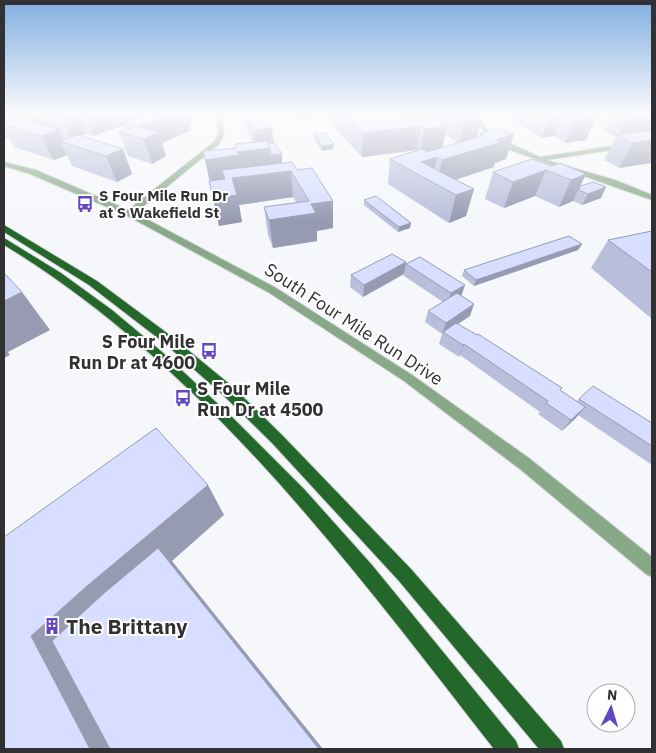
<svg xmlns="http://www.w3.org/2000/svg" width="656" height="753" viewBox="0 0 656 753" font-family="'IBM Plex Sans',sans-serif">
<style>
.lines{fill:none;stroke-linecap:round;stroke-linejoin:round}
.minor-casing{stroke:#d3d3d7;stroke-width:2}
.major-casing{stroke:#d3d3d7;stroke-width:2}
.minor{fill:#87a987;fill-rule:evenodd}
.major{fill:#24672a;fill-rule:evenodd}
.wall{fill:#b9bfdb;fill-rule:evenodd}
.shaded-wall{fill:#969bb2}
.building{fill:#d7deff;stroke:#969bb2}
.labels{text-anchor:middle;dominant-baseline:central;stroke-width:4;stroke-linejoin:round;paint-order:stroke}
.far-poi-label{font-size:15px;font-weight:bold;fill:#313133;stroke:#fff;text-anchor:start}
.street-label{font-size:18px;fill:#313133;stroke:#fff}
.poi-label{font-size:18px;font-weight:bold;fill:#313133;stroke:#fff;text-anchor:end}
.near-poi-label{font-size:21px;font-weight:bold;fill:#313133;stroke:#fff;text-anchor:start}
</style>
<rect width="100%" height="100%" fill="#f6f7fb"/>
<g class="lines">
<g class="minor-casing">
<path id="minor" d="M223,116H229L223,122L224,134L219,144L135,213L276,288L412,375L530,459L652,557V577L646,574L520,469L404,381L268,292L126,215L30,174L4,166V162L36,170L128,210L214,142L218,134L217,122Z
M473,116H479L485,127L498,138L540,157L652,140V144L546,160L615,180L652,195V200L510,150C494,141 482,133 473,116Z"/>
</g>
<g class="major-casing">
<path id="major" d="M4,225L97,281L171,336L233,387L282,435L411,569L561,741L564,749H539L399,581L272,443L223,395L163,342L89,285L4,232Z
M4,238L61,273L112,310L161,351L232,417L304,489L372,565L516,741L519,749H494C353,568 203,365 4,245Z"/>
</g>
<use href="#minor" class="minor"/>
<use href="#major" class="major"/>
</g>
<path class="wall" d="M4,116H192L194,123L190,124L191,130L162,143L166,156L152,164L128,156L119,132L126,129L124,125L94,136L86,134L82,136L123,149L132,174L117,182L72,166L67,155L54,160L14,147L9,138H4Z
M243,116H265L274,143L282,154V163L292,162L333,228L317,231V241L273,248L268,235L264,207L296,202L293,197L239,205L242,222L219,226L203,151L235,148V144L252,142L244,123Z
M325,116H366L374,124L404,120V116H479L482,118L477,137L479,136L480,133L514,134L506,159L495,163L494,167L456,180L474,189L466,216L449,223L388,184L390,159L418,151L417,150L362,157L335,128V122H331ZM445,134L458,143L443,147Z
M506,116H595L586,140L565,143L554,136L542,138Z
M605,116H652L619,168L604,160L616,137L604,131L610,118Z
M314,134L334,144L333,149L322,151L314,139Z
M552,166L586,174L580,186L606,187L601,198L582,205L573,201L559,207L535,196L504,208L485,199L493,172Z
M364,200L410,228L398,232L364,205Z
M652,231V319L591,268L608,240Z
M582,244L578,250L474,286L462,276L464,270Z
M406,262V264L461,296L470,316L458,324L562,388L560,390L577,401L579,399L652,423V465L578,415L562,431L538,414L540,412L460,355L459,357L439,344L442,334L425,322L428,311L443,302L404,276V274L363,297L350,287L351,275Z"/>
<path class="shaded-wall" d="M12,116L43,117L48,127L6,124Z
M60,116H79L86,134L71,140L61,116Z
M86,116H142L124,123V125L94,136Z
M164,116H192L194,123L190,124L191,130L162,143L166,156L152,164L144,139L137,127Z
M300,116H311V119L301,120Z
M331,116H336L335,122H331Z
M550,116H562L554,136L542,138Z
M628,116H652V133L618,136Z
M596,117L586,140L565,143L574,119Z
M482,118L476,142L459,144L464,120Z
M421,126L417,150L362,157L363,133Z
M447,126L442,150L420,153L424,129Z
M272,128L275,153L282,154V164L291,171L293,197L239,205L242,222L219,226L213,198L235,195L222,170L225,184L211,185L205,160L237,152L256,150L254,130Z
M59,129L65,143L60,141L67,155L54,160L41,136Z
M514,134L506,159L495,163L494,167L438,185H437L442,160L496,140Z
M652,140V163L619,168L632,143Z
M334,144L333,149L322,151V146Z
M123,149L132,174L117,182L106,156Z
M437,157L432,182L421,162Z
M546,170L535,196L504,208L513,182Z
M586,174L573,201L559,207L571,180Z
M606,187L601,198L582,205L588,194Z
M474,189L466,216L449,223L456,195Z
M333,201V228L317,231V241L273,248L269,220L311,204Z
M411,223L410,228L398,232L399,227Z
M582,244L578,250L474,286L476,280Z
M406,262L404,274L363,297L364,285Z
M465,285L461,297L447,305L451,293Z
M22,292L50,330L8,352L10,355L4,358V301Z
M474,304L470,316L444,333L443,332L442,334L446,323Z
M464,344L460,355L459,357L463,345Z
M585,407L576,418L562,431L571,420Z
M208,485L224,515L172,561L323,749H90L31,636L87,586Z"/>
<path class="building" d="M4,116H12L9,121L4,123Z
M17,116H43V117L21,119L18,118L15,119Z
M143,116H164L137,127L159,132L144,139L119,132L134,126L136,127L124,123Z
M247,116H265L272,128L254,130Z
M346,116H366L374,124L412,119L415,122L437,119L447,126L424,129L421,126L363,133Z
M458,116H479L482,118L464,120Z
M569,116H595L596,117L574,119Z
M18,118L59,129L41,136L4,124V123Z
M498,128L514,134L496,140L501,142L442,160L437,157L421,162L474,189L456,195L390,159L422,149L427,152L484,135L480,133Z
M652,130V140L632,143L617,135Z
M325,133L334,144L322,146L314,134Z
M78,135L123,149L106,156L60,141Z
M267,141L270,148L237,152L239,155L205,160L203,151L236,148L235,144Z
M268,143H275L282,154L271,155L270,148Z
M532,159L552,166L560,163L586,174L571,180L546,170L513,182L493,172Z
M292,162L297,170L312,168L333,201L311,204L316,213L269,220L264,207L309,201L291,171L232,178L237,195L213,198L209,181L225,179L222,170Z
M593,182L606,187L588,194L579,190L580,186Z
M376,196L411,223L399,227L364,200Z
M652,231V272L608,240Z
M569,236L582,244L476,280L464,270Z
M392,254L406,262L364,285L351,275Z
M420,257L465,285L451,293L406,264Z
M4,273L22,292L4,301Z
M457,293L474,304L446,323L428,311Z
M456,323L477,335L478,334L562,388L560,390L585,407L571,420L546,403L548,401L464,344L463,345L443,332Z
M593,386L652,423V446L579,399Z
M156,428L208,485L87,586L31,636L90,749H4V537Z
M158,548L319,749H110L52,641L103,594Z"/>
<linearGradient id="sky" x2="0" y2="1"><stop stop-color="#81aee0"/><stop offset="0.52" stop-color="#fbfbfd"/><stop offset="1" stop-color="#fbfbfd" stop-opacity="0"/></linearGradient>
<rect width="656" height="221" fill="url(#sky)"/>
<defs>
<g id="bus-bare" transform="scale(1.35)"><path d="M-5-6H5V4H4V6H2V4H-2V6H-4V4H-5ZM-3.5-4V0h7V-4ZM-3.5 1.2v1.5H-2V1.2ZM2 1.2v1.5H3.5V1.2Z" fill="#6347c0" stroke="#fff" stroke-width="2.5" paint-order="stroke"/></g>
<g id="building-bare" transform="scale(1.35)"><path d="M-4-6H4V6H1V3H-1V6H-4ZM-2.5-4.3h1.7v1.8h-1.7ZM.8-4.3h1.7v1.8H.8ZM-2.5-1h1.7V.8h-1.7ZM.8-1h1.7V.8H.8Z" fill="#6347c0" stroke="#fff" stroke-width="2.5" paint-order="stroke"/></g>
</defs>
<g fill-rule="evenodd">
<use href="#bus-bare" x="85" y="204"/>
<use href="#bus-bare" x="209" y="351"/>
<use href="#bus-bare" x="183" y="398"/>
<use href="#building-bare" x="52" y="626"/>
</g>
<g class="labels">
<g class="far-poi-label">
<text x="99" y="195">S Four Mile Run Dr<tspan x="99" dy="17">at S Wakefield St</tspan></text>
</g>
<g class="street-label">
<text transform="translate(354 324) rotate(33)">South Four Mile Run Drive</text>
</g>
<g class="poi-label">
<text x="195" y="341">S Four Mile<tspan x="195" dy="21">Run Dr at 4600</tspan></text>
<text x="197" y="388" text-anchor="start">S Four Mile<tspan x="197" dy="21">Run Dr at 4500</tspan></text>
</g>
<g class="near-poi-label">
<text x="66" y="626">The Brittany</text>
</g>
</g>
<rect width="656" height="753" fill="none" stroke="#313133" stroke-width="10"/>
<g transform="translate(611 708) rotate(5)"><circle r="24" fill="#ffffff" stroke="#adadad"/>
<path d="M0-4L9 19L0 12L-9 19Z" fill="#6347c0"/>
<text y="-8" font-size="14" font-weight="bold" text-anchor="middle" fill="#313133">N</text>
</g>
</svg>
